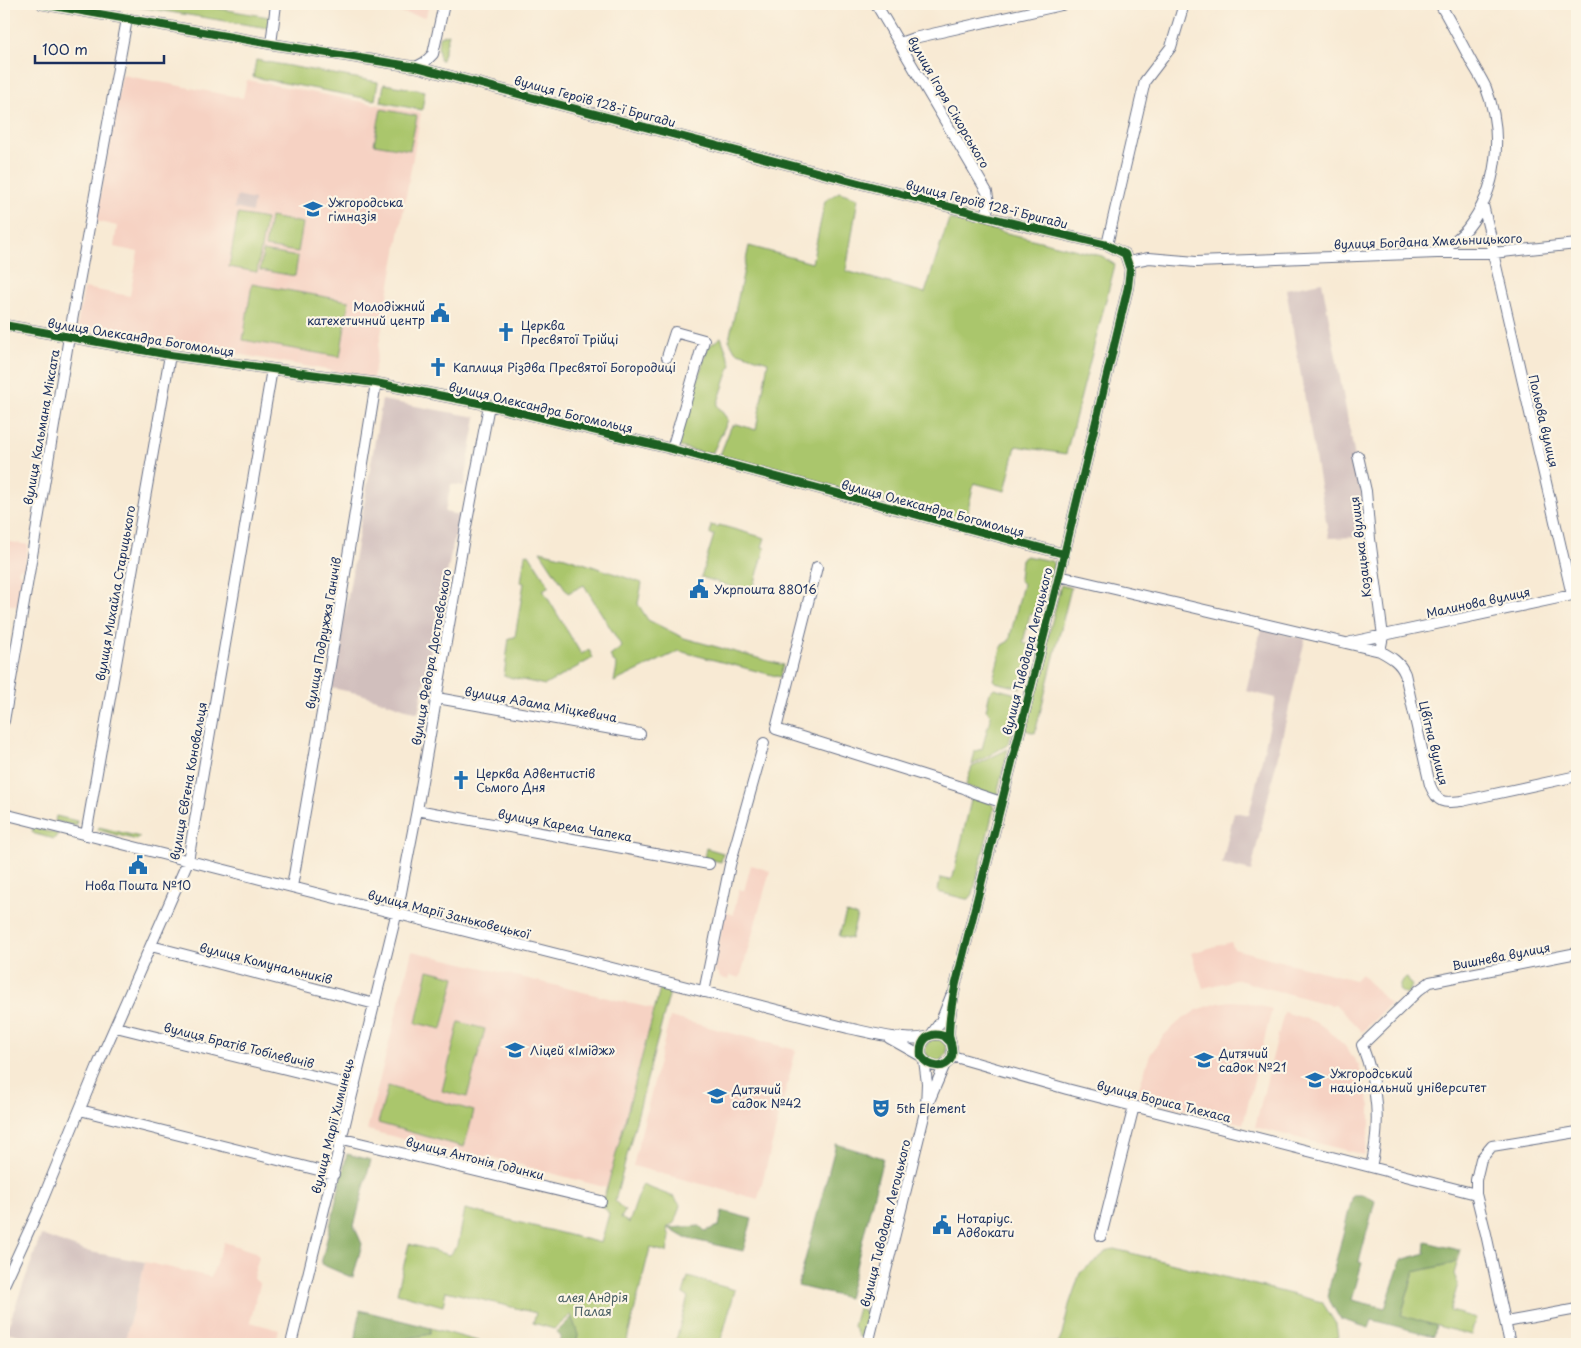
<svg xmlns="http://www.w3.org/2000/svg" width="1581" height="1348" viewBox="0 0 1581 1348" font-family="'Playpen Sans',sans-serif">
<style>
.built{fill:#f6d2c3}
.industrial{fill:#d1bfbd}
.green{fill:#aac66c;stroke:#627a65}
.forest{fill:#87ab60;stroke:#516d5f}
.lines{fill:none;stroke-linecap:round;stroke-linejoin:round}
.minor-casing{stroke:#687087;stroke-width:12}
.minor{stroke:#fff;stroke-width:10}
.cycleway-casing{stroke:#fcf5e5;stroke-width:11}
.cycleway{stroke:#1b5e20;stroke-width:8}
.labels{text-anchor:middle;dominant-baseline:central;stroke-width:4.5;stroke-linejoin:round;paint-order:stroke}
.street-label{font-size:12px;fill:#1b2f5e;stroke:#fcf5e5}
.poi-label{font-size:12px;fill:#1b2f5e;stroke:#fcf5e5;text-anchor:start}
.park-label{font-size:12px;fill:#465c62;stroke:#fcf5e5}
</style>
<rect width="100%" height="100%" fill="#fcf5e5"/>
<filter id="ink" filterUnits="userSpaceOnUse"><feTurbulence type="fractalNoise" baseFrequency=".02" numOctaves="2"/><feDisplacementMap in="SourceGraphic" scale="10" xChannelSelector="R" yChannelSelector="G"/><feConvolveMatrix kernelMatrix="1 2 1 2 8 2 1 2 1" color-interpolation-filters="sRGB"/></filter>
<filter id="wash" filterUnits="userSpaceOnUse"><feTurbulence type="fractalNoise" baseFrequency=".0096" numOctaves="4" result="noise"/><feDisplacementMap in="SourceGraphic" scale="20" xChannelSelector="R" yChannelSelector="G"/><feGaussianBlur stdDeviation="1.12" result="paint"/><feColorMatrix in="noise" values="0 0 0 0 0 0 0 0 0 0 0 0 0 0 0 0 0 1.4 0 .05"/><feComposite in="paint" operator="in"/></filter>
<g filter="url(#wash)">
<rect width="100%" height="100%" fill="#f8ead4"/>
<path class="built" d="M351,4H429L426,17Z
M122,75L243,98L247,80L421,113L373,378L197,347L196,349L77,327L84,288L130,296L138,252L114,247L117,226L96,221Z
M4,541L28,545L24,569L19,568L18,573L23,575L18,606L4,604Z
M751,865L770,871L740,978L730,975L729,980L719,977V973L714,972L725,912L733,915L739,890L744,891Z
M1231,942L1234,949L1355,980L1361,974L1390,1004L1362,1032L1335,1004L1331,1005L1247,983L1239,979L1203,988L1191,953Z
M412,951L654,1009L607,1188L491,1157L487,1156L481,1158L367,1130Z
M1231,1001L1245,1002L1272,1009L1243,1124L1136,1097L1150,1055L1163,1036L1180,1021L1197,1010L1218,1003Z
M1284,1012L1313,1021L1326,1028L1345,1046L1359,1066L1370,1106V1125L1364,1155L1255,1127Z
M670,1017L796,1050L758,1199L633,1166Z
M224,1242L255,1252L259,1257L253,1278L260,1284L250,1322L279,1330L275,1344H124L145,1262L211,1277Z"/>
<path class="industrial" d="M237,196L254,200L252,212L234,208Z
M1322,282L1366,516L1359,537L1329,538L1286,289Z
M382,400L476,417L464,486L451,484L445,512L459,515L418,713L361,694L332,688Z
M1261,629L1305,639L1251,871L1222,864L1234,812L1249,815L1276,698L1246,691Z
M41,1235L85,1251L145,1262L124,1344H56L6,1332Z"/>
<path class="green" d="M133,4H191L269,17L268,28L133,6Z
M449,34L442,60H440L438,47L439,36Z
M256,60L378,82L375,100L253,77Z
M384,84L425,91L422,110L381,102Z
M381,109L417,116L410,150L374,144Z
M839,192L858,198L846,271L925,293L949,219L1102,256L1115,265L1066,454L1016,446L1005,491L974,483L965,522L721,459L720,455L731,427L737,424L756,430L768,362L735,351L729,340L749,246L812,263L825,201Z
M238,214L266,219L257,272L229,267Z
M270,217L303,223L298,252L265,247Z
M263,251L298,257L295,276L260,270Z
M252,284L349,301L340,357L243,340Z
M721,337L731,364L717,405L728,420L713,452L708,454L676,446L708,347Z
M711,525L718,527L719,525L765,538L762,547L765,548L752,593L701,577L714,535L710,534Z
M540,551L565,557L642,583L638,604L648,620L684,638L783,665L780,677L679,651L614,682L617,666L610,656L622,647L584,585L568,593Z
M529,554L549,586L543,590L581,654L589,650L593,658L545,685L504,676L509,638L515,637L524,583L521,582L525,555Z
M1026,556L1051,561L1054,563L1040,616L1030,614L1023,643L1033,646L1023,686L1020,688L995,682L993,680L1002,645L1009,641L1023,584L1019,579L1021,559Z
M1061,585L1071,588L1035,733L1025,730Z
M994,688L1020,695L1009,744L972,765L975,751L982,749L991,715L986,710L990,692Z
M1008,749L997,794L995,796L967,786L966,784L972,767Z
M972,796L991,803L994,808L973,894L969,899H966L938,892L940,878L950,880L953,877Z
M56,816L77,821L76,826L55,821Z
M99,827L140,837L137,840L98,830Z
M33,828L58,834L54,839L35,834L32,832Z
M706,848L723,853L721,862L704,858Z
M846,913L857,916L851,939L839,936Z
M428,970L455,977L442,1029L416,1023Z
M1407,978L1412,986L1406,995L1399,990L1400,984L1402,980Z
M661,985L671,988L615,1201L625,1211L621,1218L629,1223L642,1185L674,1197L680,1205L675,1222L667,1228L670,1237L667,1252L650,1248L626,1344H576L578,1335L571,1315L554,1329L533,1323L536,1313L446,1291L443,1306L397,1293L409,1244L449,1255L458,1245L465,1209L601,1243L609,1214L605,1208L600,1206L607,1188Z
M459,1022L485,1029L467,1097L442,1091Z
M925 1050a11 11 0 1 1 22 0a11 11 0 1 1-22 0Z
M388,1086L474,1111L464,1147L378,1123Z
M1115,1249L1322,1302L1336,1324L1338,1337L1325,1344H1058L1062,1335L1069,1305L1080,1273L1109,1250Z
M1459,1250H1461L1454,1274L1458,1284L1450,1311L1476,1318L1471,1335L1401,1316L1414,1272L1454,1263Z
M688,1277L735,1290L720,1344H675L688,1297L683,1294Z
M858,1308L864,1311L868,1316L863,1337H859L853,1326Z
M431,1328L488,1344H380L429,1334Z"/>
<path class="forest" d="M836,1144L883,1158L848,1298L798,1286Z
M347,1154L371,1160L354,1226L362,1244L353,1278L321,1264Z
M1353,1195H1365L1375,1201L1359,1262L1362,1263L1352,1300L1385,1308L1401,1260L1425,1253L1426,1242L1459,1250L1454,1263L1414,1272L1401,1315L1436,1326L1434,1336L1372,1320L1369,1328L1340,1319L1327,1296Z
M722,1211L752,1219L743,1251L685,1238L668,1228L700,1226L705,1231L719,1226Z
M360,1310L431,1328L430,1334L380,1344H355Z
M572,1317L578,1335L576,1344H558L561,1337L557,1332Z"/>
</g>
<g filter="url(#ink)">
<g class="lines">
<g class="minor-casing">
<path id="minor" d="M42,4L271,44L416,67L1004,221L1107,245L1125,254L1130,269L1128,287L1059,576L956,983C953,996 949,1020 949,1033C949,1041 954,1048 952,1056C946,1072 928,1067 921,1056C919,1040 929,1031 944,1036L951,1043
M876,4L987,192L989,203L986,216
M900,43L914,38L1066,4
M271,44L276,4
M416,67L425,62L433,54L444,4
M1483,205L1492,242L1493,253L1572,595
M1107,245L1145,81L1171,47L1184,4
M1437,253C1447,246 1459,239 1467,229C1498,190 1504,134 1486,88C1482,79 1476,70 1471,61C1461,42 1451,23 1440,4
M1129,262L1149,258L1196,262L1437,253H1493L1577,244
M4,325L170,355L376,383L489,405L672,449L1064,554
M667,357L675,332L704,340L672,449
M1358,456L1366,491L1370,539L1383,636L1380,651
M817,567L776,729L964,788L974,793L1001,802
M1059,576L1380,651C1391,657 1400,662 1405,674L1430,785C1438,804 1443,803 1462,801L1577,776
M1351,642L1577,594
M437,698L640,734
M4,721L69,337L127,19
M417,810L709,864
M4,814L848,1028C872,1033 903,1042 926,1037
M86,835L170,355
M292,887L330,666L376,383
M151,946L375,1004
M704,992L730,865L764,743
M116,1027L355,1086
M931,1035L941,1021L951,996
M889,1038L921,1056
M952,1056L1067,1089L1476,1194
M924,1060L927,1083L926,1107
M80,1110L334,1174
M343,1139L601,1201
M1371,1167C1381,1124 1378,1087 1362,1045L1419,990L1430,982L1577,953
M1101,1236L1134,1106
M4,1285L37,1213L98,1065L188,861L272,369
M1506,1322L1577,1309
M291,1344L399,903L417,810L465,532L489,405
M868,1344L926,1108L945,1064
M1510,1344L1486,1234L1476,1194V1180L1481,1159L1492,1146L1577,1132"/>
</g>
<use href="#minor" class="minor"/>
<g class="cycleway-casing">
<path id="cycleway" d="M42,4L271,44L416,67L1004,221L1107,245L1125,254L1130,269L1128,287L1059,576L956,983C953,996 949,1020 949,1033C949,1041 954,1048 952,1056C946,1072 928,1067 921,1056C919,1040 929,1031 944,1036L951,1043
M4,325L170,355L376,383L489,405L672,449L1064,554"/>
</g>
<use href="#cycleway" class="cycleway"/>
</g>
</g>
<defs>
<g id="school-bare" transform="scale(1.5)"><path d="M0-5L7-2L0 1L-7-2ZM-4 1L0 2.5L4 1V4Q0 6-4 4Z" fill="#1f6fb2" stroke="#fcf5e5" stroke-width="2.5" paint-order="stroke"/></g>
<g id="civic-bare" transform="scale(1.5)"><path d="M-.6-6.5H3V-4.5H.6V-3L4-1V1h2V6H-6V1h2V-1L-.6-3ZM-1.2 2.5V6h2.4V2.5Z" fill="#1f6fb2" stroke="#fcf5e5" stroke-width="2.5" paint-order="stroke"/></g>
<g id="church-bare" transform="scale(1.5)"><path d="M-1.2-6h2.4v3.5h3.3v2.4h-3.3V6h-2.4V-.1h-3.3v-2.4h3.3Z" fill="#1f6fb2" stroke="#fcf5e5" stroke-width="2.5" paint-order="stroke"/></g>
<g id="university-bare" transform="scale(1.5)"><path d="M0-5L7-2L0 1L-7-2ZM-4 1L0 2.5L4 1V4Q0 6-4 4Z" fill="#1f6fb2" stroke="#fcf5e5" stroke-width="2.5" paint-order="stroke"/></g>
<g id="theatre-bare" transform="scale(1.5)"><path d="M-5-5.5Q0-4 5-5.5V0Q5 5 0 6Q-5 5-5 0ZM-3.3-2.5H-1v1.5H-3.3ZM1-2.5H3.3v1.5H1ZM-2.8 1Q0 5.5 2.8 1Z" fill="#1f6fb2" stroke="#fcf5e5" stroke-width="2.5" paint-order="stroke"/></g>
</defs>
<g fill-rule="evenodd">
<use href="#school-bare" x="313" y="209"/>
<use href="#civic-bare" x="440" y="313"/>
<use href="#church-bare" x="506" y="332"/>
<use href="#church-bare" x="438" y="367"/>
<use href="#civic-bare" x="699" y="589"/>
<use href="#church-bare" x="461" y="780"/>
<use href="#civic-bare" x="138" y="865"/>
<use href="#school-bare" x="515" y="1050"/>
<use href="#school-bare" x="1204" y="1060"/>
<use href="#university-bare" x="1315" y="1080"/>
<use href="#school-bare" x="717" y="1096"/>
<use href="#theatre-bare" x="881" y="1108"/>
<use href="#civic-bare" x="942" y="1225"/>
</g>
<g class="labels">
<g class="street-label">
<text transform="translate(595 101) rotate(15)">вулиця Героїв 128-ї Бригади</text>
<text transform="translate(949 102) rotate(60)">вулиця Ігоря Сікорського</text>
<text transform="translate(987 204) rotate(14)">вулиця Героїв 128-ї Бригади</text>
<text transform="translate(1428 241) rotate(-2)">вулиця Богдана Хмельницького</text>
<text transform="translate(141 337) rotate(9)">вулиця Олександра Богомольця</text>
<text transform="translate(541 407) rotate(13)">вулиця Олександра Богомольця</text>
<text transform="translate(1544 421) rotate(77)">Польова вулиця</text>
<text transform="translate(41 427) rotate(-80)">вулиця Кальмана Міксата</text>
<text transform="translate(933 508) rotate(15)">вулиця Олександра Богомольця</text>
<text transform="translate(1360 547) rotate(-97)">Козацька вулиця</text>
<text transform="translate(115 593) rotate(-80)">вулиця Михайла Старицького</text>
<text transform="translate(1478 602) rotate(-12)">Малинова вулиця</text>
<text transform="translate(323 633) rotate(-80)">вулиця Подружжя Ганичів</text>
<text transform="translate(1027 651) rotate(-76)">вулиця Тиводара Легоцького</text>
<text transform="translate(431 657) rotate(-80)">вулиця Федора Достоєвського</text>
<text transform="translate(541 704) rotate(10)">вулиця Адама Міцкевича</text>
<text transform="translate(1434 743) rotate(76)">Цвітна вулиця</text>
<text transform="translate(188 781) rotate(-80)">вулиця Євгена Коновальця</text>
<text transform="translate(565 825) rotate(10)">вулиця Карела Чапека</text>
<text transform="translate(449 914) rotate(14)">вулиця Марії Заньковецької</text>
<text transform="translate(1501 956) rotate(-11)">Вишнева вулиця</text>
<text transform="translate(266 963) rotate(14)">вулиця Комунальників</text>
<text transform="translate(239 1045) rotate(14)">вулиця Братів Тобілевичів</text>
<text transform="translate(1164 1101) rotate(14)">вулиця Бориса Тлехаса</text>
<text transform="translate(332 1126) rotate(-76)">вулиця Марії Химинець</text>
<text transform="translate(475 1158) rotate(14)">вулиця Антонія Годинки</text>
<text transform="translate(885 1223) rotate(-76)">вулиця Тиводара Легоцького</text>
</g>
<g class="poi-label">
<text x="328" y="202">Ужгородська<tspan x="328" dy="14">гімназія</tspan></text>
<text x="425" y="306" text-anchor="end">Молодіжний<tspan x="425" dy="14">катехетичний центр</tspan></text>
<text x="521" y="325">Церква<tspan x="521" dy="14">Пресвятої Трійці</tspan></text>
<text x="453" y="367">Каплиця Різдва Пресвятої Богородиці</text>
<text x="714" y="589">Укрпошта 88016</text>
<text x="476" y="773">Церква Адвентистів<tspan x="476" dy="14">Сьмого Дня</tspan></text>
<text x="138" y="885" text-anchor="middle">Нова Пошта №10</text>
<text x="530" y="1050">Ліцей «Імідж»</text>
<text x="1219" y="1053">Дитячий<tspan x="1219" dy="14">садок №21</tspan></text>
<text x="1330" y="1073">Ужгородський<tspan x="1330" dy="14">національний університет</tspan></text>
<text x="732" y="1089">Дитячий<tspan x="732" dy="14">садок №42</tspan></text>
<text x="896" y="1108">5th Element</text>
<text x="957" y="1218">Нотаріус.<tspan x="957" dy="14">Адвокати</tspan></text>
</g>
<g class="park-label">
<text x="593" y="1297">алея Андрія<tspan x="593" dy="14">Палая</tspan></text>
</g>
</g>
<rect width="1581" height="1348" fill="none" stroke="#fcf5e5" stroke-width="20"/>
<path d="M35 55v8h129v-8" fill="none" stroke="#1b2f5e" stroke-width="2.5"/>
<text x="42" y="55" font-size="15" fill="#1b2f5e" stroke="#fcf5e5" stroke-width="4" paint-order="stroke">100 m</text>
</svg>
